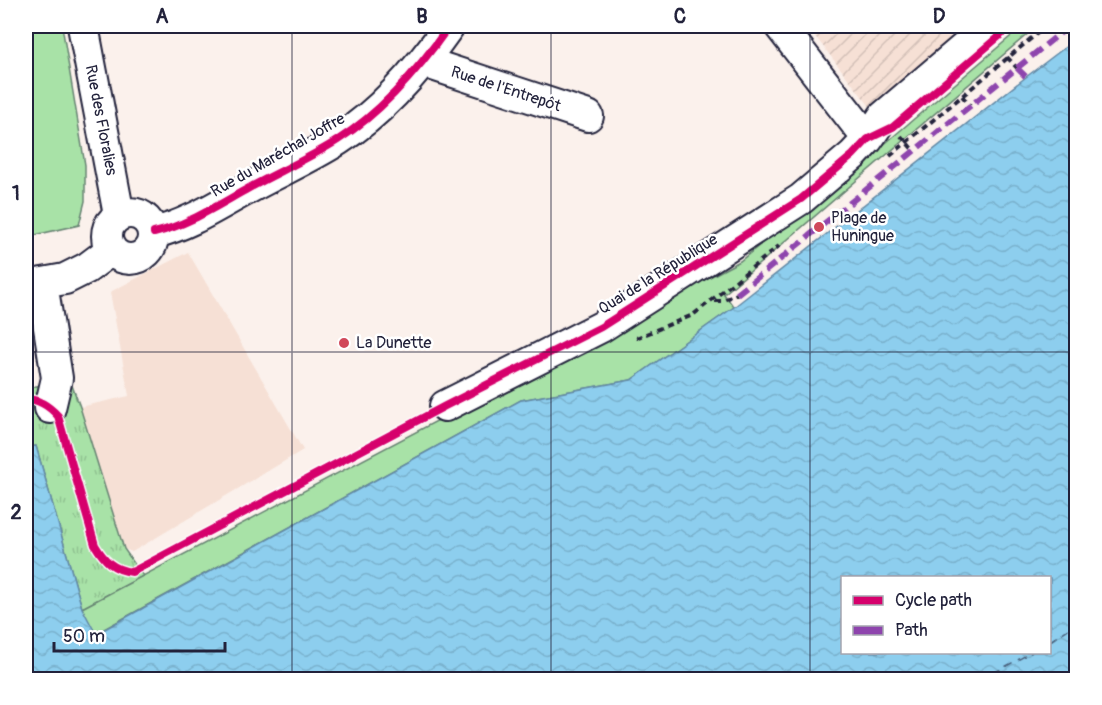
<svg xmlns="http://www.w3.org/2000/svg" width="1102" height="705" viewBox="0 0 1102 705" font-family="Pangolin,sans-serif">
<style>
.built{fill:#f6e0d5}
.industrial{fill:url(#industrial-furrows)}
.grass{fill:url(#grass-tufts);stroke:#658271;stroke-width:1.5}
.park{fill:#a8e2a7;stroke:#658271;stroke-width:1.5}
.water{fill:url(#water-waves);stroke:#6289a6;stroke-width:1.5;fill-rule:evenodd}
.lines{fill:none;stroke-linecap:round;stroke-linejoin:round}
.ferry{stroke:#475e7a;stroke-width:1.5;stroke-dasharray:8 6;stroke-linecap:butt}
.minor-casing{stroke:#22223b;stroke-width:34}
.path{stroke:#22223b;stroke-width:4;stroke-dasharray:6 4.5;stroke-linecap:butt}
.minor{stroke:#fff;stroke-width:30}
.quiet{stroke:#8e44ad;stroke-width:6;stroke-dasharray:12 6;stroke-linecap:butt}
.cycleway-casing{stroke:#fff;stroke-width:11}
.cycleway{stroke:#d6006c;stroke-width:8}
.grid{fill:none;stroke:#22223b;stroke-width:1.5;stroke-opacity:0.55}
.poi-dot{fill:#d1495b;stroke:#fff;stroke-width:2}
.labels{text-anchor:middle;dominant-baseline:central;stroke-width:5;stroke-linejoin:round;paint-order:stroke}
.street-label{font-size:16px;fill:#22223b;stroke:#fff}
.poi-label{font-size:16px;fill:#22223b;stroke:#fff;text-anchor:start}
.neatline{fill:none;stroke:#22223b;stroke-width:2}
.grid-label{font-size:20px;text-anchor:middle;font-weight:bold;fill:#22223b}
</style>
<defs>
<pattern id="industrial-furrows" width="10" height="10" patternUnits="userSpaceOnUse" patternTransform="scale(1.5)"><rect width="10" height="10" fill="#f6e0d5"/><path d="M-1 1l2-2M0 10L10 0M9 11l2-2" fill="none" stroke="#d3c0b8"/></pattern>
<pattern id="grass-tufts" width="24" height="20" patternUnits="userSpaceOnUse" patternTransform="scale(1.5)"><rect width="24" height="20" fill="#a8e2a7"/><path d="M3 7l-1-3M5 7V3M7 7l1-3M15 17l-1-3M17 17v-4M19 17l1-3" fill="none" stroke="#90c291"/></pattern>
<pattern id="water-waves" width="16" height="10" patternUnits="userSpaceOnUse" patternTransform="scale(1.5)"><rect width="16" height="10" fill="#8dceee"/><path d="M0 5q4-4 8 0t8 0" fill="none" stroke="#79b1cd"/></pattern>
</defs>
<rect width="100%" height="100%" fill="#fbf1ec"/>
<filter id="ink" filterUnits="userSpaceOnUse"><feTurbulence type="fractalNoise" baseFrequency=".0167" numOctaves="2"/><feDisplacementMap in="SourceGraphic" scale="12" xChannelSelector="R" yChannelSelector="G"/><feConvolveMatrix kernelMatrix="1 2 1 2 8 2 1 2 1" color-interpolation-filters="sRGB"/></filter>
<g filter="url(#ink)">
<path class="built" d="M188,252L303,450L132,552L124,549L80,407L129,396L110,292Z"/>
<path class="industrial" d="M807,26H968L872,109Z"/>
<path class="grass" d="M70,380L80,407L124,549L143,576L82,608L36,446L26,447V388Z"/>
<path class="park" d="M26,26H62L85,165V201L79,225L26,237Z
M1023,26H1037L724,294L734,307L631,380L521,400L95,634L82,608L740,261L874,153Z"/>
<path class="water" d="M1076,39V679H26V447L36,446L82,608L96,634L521,400L631,380L734,307L1026,77ZM842,578H1050V652H842Z"/>
<g class="lines">
<path class="ferry" d="M1050,641L1076,624
M981,680L1032,652"/>
<g class="minor-casing">
<path id="minor" d="M83,26L119,215
M780,26L868,139
M426,59L436,66L588,116
M107 236a23 23 0 1 1 46 0a23 23 0 1 1-46 0Z
M154,233C188,225 218,205 249,188C278,172 310,158 338,140C383,111 419,69 449,26
M42,283L57,378L50,408
M26,286L65,279L87,268L111,250
M445,406L601,327L801,199L853,155L868,139L883,117L990,26"/>
</g>
<path class="path" d="M1063,26L1065,29
M1007,57L1017,68
M962,96L970,105
M901,136L914,151
M890,156L1046,26
M715,301H722L737,294
M636,338L693,315L779,246"/>
<use href="#minor" class="minor"/>
<path class="quiet" d="M1017,68L1026,77
M737,294L1069,26"/>
<g class="cycleway-casing">
<path id="cycleway" d="M154,233C188,225 218,205 249,188C278,172 310,158 338,140C383,111 419,69 449,26
M26,399C39,399 49,406 58,416L95,545C104,560 113,570 132,572L445,406L601,327L801,199L853,155L868,139L893,127L1011,26"/>
</g>
<use href="#cycleway" class="cycleway"/>
</g>
</g>
<path class="grid" d="M292,26V680M551,26V680M810,26V680M26,352H1076"/>
<g class="poi-dot">
<circle cx="819" cy="227" r="6"/>
<circle cx="344" cy="343" r="6"/>
</g>
<g class="labels">
<g class="street-label">
<text transform="translate(506 89) rotate(18)">Rue de l'Entrepôt</text>
<text transform="translate(101 120) rotate(79)">Rue des Floralies</text>
<text transform="translate(278 155) rotate(-30)">Rue du Maréchal Joffre</text>
<text transform="translate(658 274) rotate(-32)">Quai de la République</text>
</g>
<g class="poi-label">
<text x="831" y="218">Plage de<tspan x="831" dy="18">Huningue</tspan></text>
<text x="356" y="343">La Dunette</text>
</g>
</g>
<rect width="1102" height="705" fill="none" stroke="#fff" stroke-width="66"/>
<rect x="841" y="576" width="210" height="78" fill="#ffffff" stroke="#a7a7b1" stroke-width="1.5"/>
<rect x="853" y="596" width="30" height="9" fill="#d6006c" stroke="#a7a7b1" stroke-width="1.5"/>
<text x="895" y="606" font-size="18" fill="#22223b">Cycle path</text>
<rect x="853" y="626" width="30" height="9" fill="#8e44ad" stroke="#a7a7b1" stroke-width="1.5"/>
<text x="895" y="636" font-size="18" fill="#22223b">Path</text>
<path d="M54 642v9h171v-9" fill="none" stroke="#22223b" stroke-width="3"/>
<text x="63" y="642" font-size="18" fill="#22223b" stroke="#ffffff" stroke-width="4.5" paint-order="stroke">50 m</text>
<rect x="33" y="33" width="1036" height="639" class="neatline"/>
<g class="grid-label">
<text x="162" y="23">A</text>
<text x="422" y="23">B</text>
<text x="680" y="23">C</text>
<text x="939" y="23">D</text>
<text x="16" y="200">1</text>
<text x="16" y="519">2</text>
</g>
</svg>
